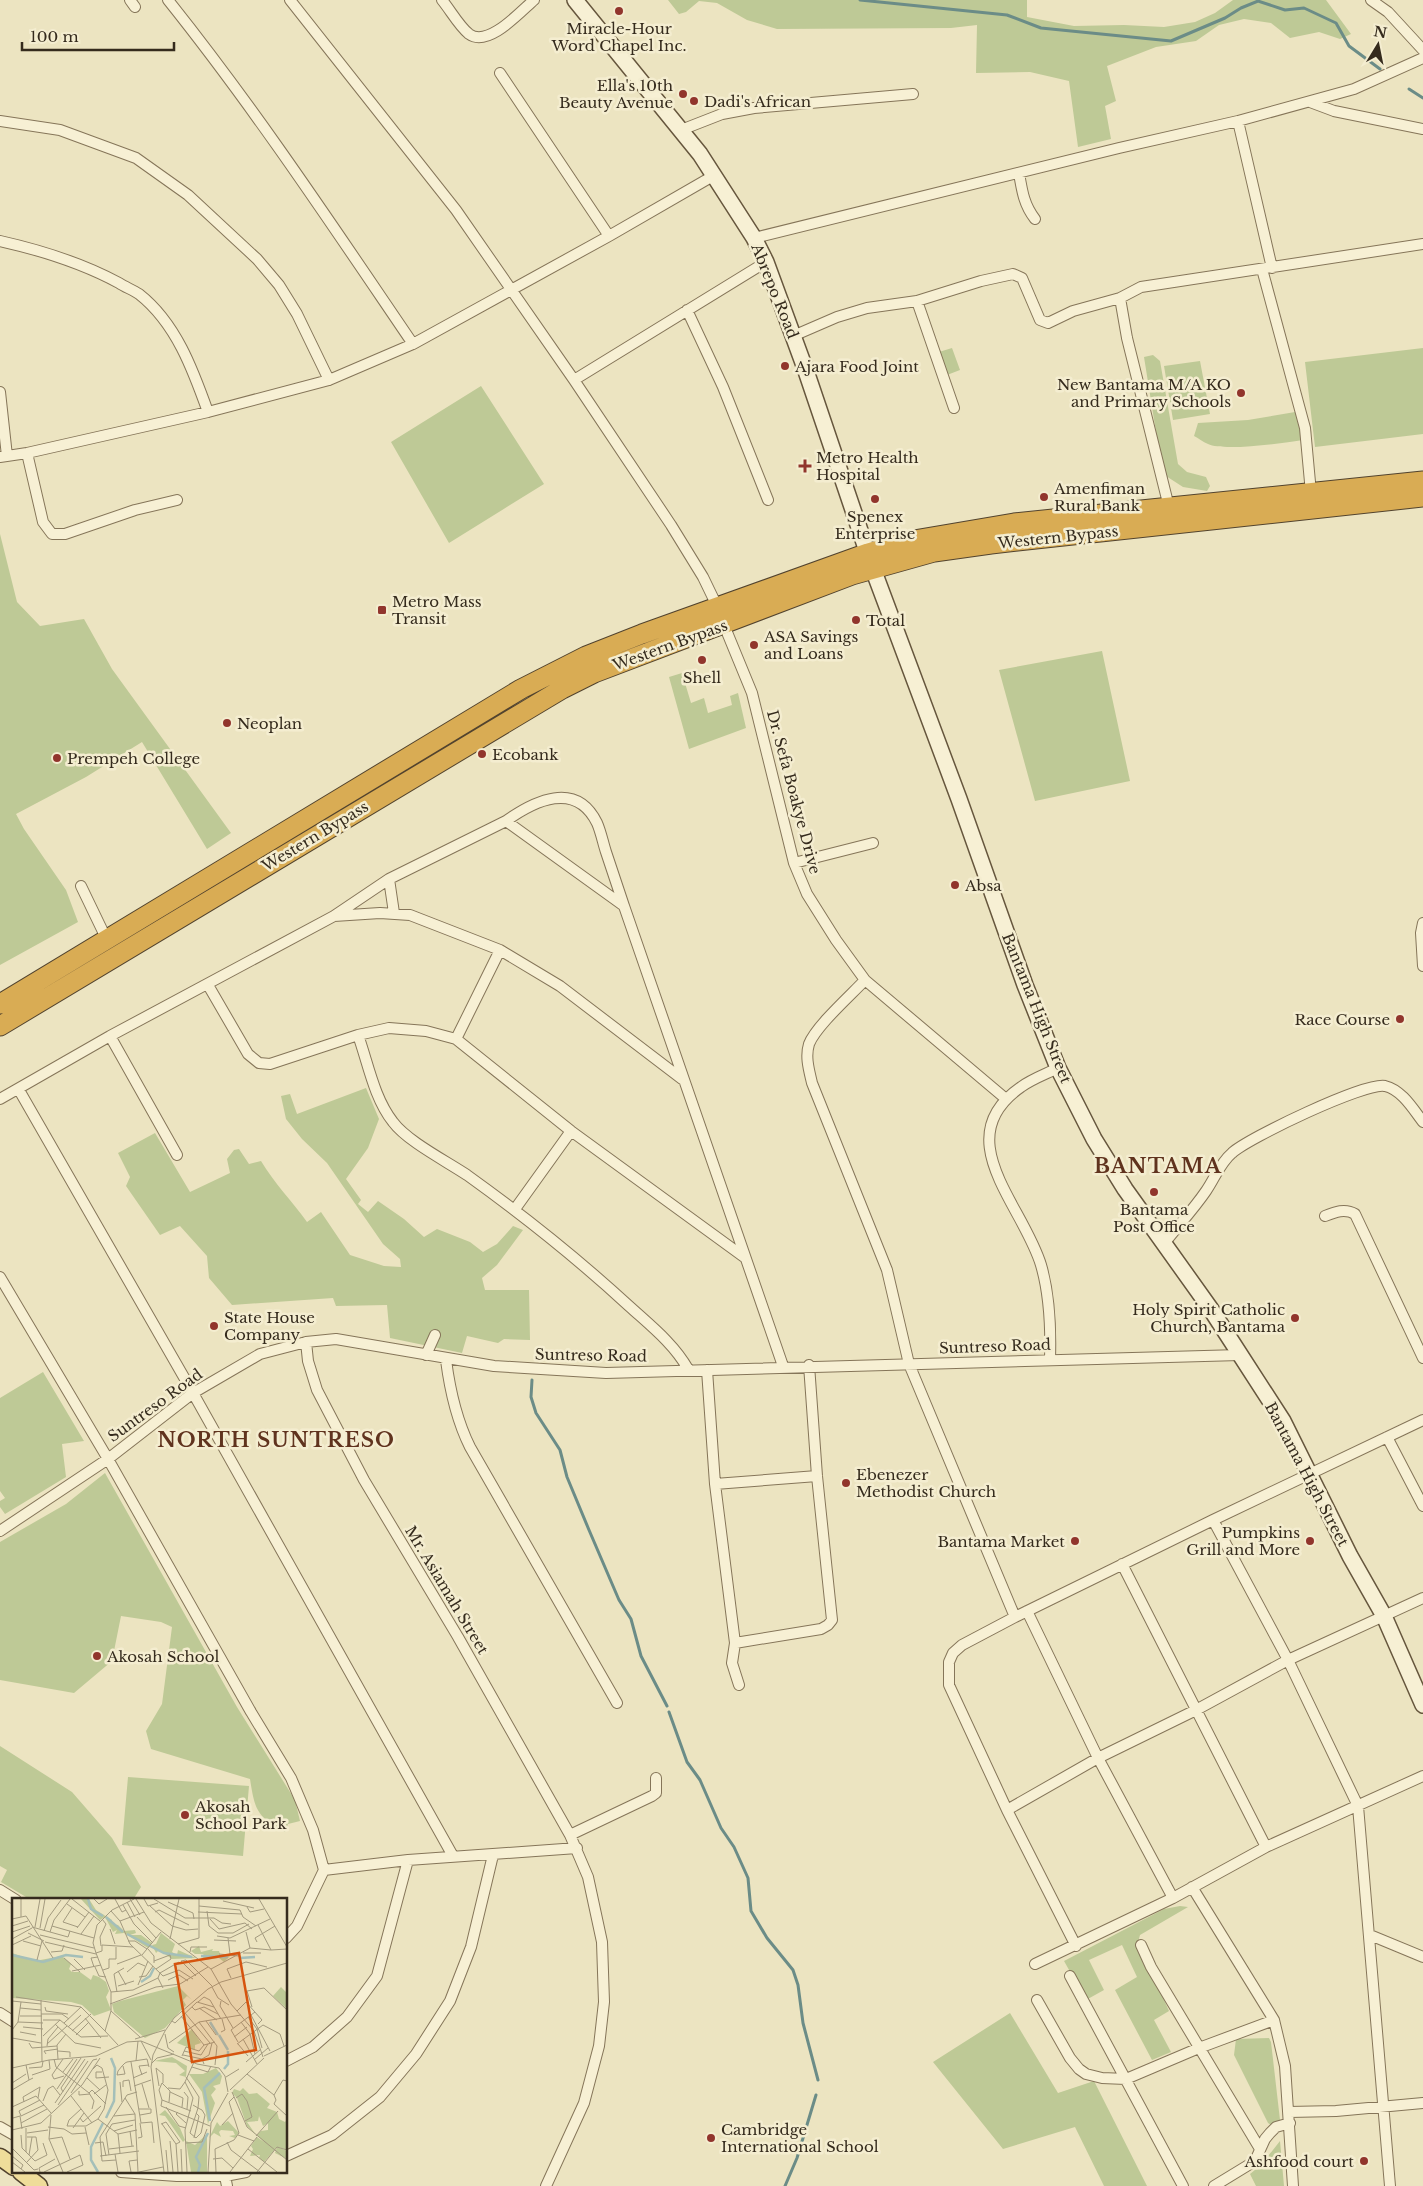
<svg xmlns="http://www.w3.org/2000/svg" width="1423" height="2186" viewBox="0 0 1423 2186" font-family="'Libre Baskerville',serif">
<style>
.green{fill:#bec996}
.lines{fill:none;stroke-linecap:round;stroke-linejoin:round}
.stream{stroke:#6b8c87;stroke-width:3}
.street-casing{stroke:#857559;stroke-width:12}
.secondary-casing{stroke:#66563d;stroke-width:18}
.primary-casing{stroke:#52432e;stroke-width:19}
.highway-casing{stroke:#52432e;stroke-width:21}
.street{stroke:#f7f0d4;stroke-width:10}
.secondary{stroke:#f7f0d4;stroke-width:15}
.primary{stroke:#efdd9a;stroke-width:16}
.highway{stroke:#d9ac54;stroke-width:19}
.poi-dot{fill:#91352c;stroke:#f4edd0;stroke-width:2}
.labels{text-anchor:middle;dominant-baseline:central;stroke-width:5;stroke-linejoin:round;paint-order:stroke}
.poi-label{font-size:15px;fill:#352b1d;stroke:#f4edd0;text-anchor:start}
.street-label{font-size:15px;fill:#352b1d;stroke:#f4edd0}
.district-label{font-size:20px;font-weight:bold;letter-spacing:1px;fill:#60331e;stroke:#f4edd0}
.inset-river{fill:none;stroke:#a4bfb9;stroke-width:2.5}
.inset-road{fill:none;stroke:#a39a7f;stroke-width:1}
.view{fill:#d6540e;fill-opacity:0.15;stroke:#d6540e;stroke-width:2.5}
.inset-edge{fill:none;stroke:#352b1d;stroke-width:2.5}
</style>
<rect width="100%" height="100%" fill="#ece4c1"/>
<path class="green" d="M668,0H1027V17L1074,26L1124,25L1164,27L1195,22L1215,13L1233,0H1326L1351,34L1340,39L1319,32L1290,38L1271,23L1244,19L1219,25L1196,41L1156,47L1107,66L1116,101L1105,106L1111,139L1078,147L1069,81L1030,72L976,73L977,25L951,28L777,29L747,20L717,3L699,1L686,12L679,14Z
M952,348L960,370L947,375L939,352Z
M1423,348V434L1315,447L1305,362Z
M1153,355L1160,361L1178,464L1187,472L1206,477L1210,486L1207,491L1183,487L1166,476L1160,457L1144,357Z
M1200,361L1210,414L1173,420L1164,366Z
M481,386L544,484L449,543L391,442Z
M1301,411C1308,419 1314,428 1310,439C1290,442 1225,452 1208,444C1203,442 1198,438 1194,436L1198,423L1248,420Z
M0,534L17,602L40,626L84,619L112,669L231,833L207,849L142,742L86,777L16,814L24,829L66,890L78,922L0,965Z
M1102,651L1130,781L1035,801L999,670Z
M682,673L691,703L704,698L708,713L732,705L730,696L738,693L746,728L689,749L669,677Z
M366,1088L379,1119L368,1148L346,1179L361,1200L358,1204L368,1212L378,1201L404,1219L424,1237L437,1229L470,1242L483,1252L497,1244L513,1226L523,1230L497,1265L482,1278L485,1290H529L530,1340L504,1339L498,1343L467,1336L462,1353L390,1338L387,1305L336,1306L333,1298L232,1305L209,1278L207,1256L180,1226L160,1235L126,1186L130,1177L118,1153L155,1133L190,1192L230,1173L227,1159L234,1150L239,1149L249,1164L261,1161C274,1183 292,1201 307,1222L321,1212L350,1255L384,1266L401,1267L400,1259L383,1244L327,1163L302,1139L286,1119L281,1096L290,1094L297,1114Z
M43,1372L84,1441L62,1444L66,1477L5,1514L0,1507V1501L5,1498L0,1491V1398Z
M105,1473L237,1707L295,1800L300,1821L288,1824L285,1832C256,1816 255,1810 250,1779L151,1749L146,1731L162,1704L172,1627L161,1622L121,1616L112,1661L74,1693L0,1680V1542L66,1504Z
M0,1746L72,1792L112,1838L141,1887L133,1900H31L1,1882L7,1870L0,1866Z
M128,1777L249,1786L243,1856L122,1845Z
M1180,1906L1188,1907L1140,1935L1138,1942L1169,2011L1154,2020L1171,2052L1152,2060L1115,1990L1137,1977L1122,1945L1089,1960L1104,1990L1086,2000L1064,1961L1164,1909Z
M1010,2013L1058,2093L1094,2081L1147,2186H1104L1075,2127L1003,2149L933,2062Z
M1269,2038L1271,2042L1280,2120L1271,2125L1268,2123L1234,2055L1236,2039Z
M1280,2141L1284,2186H1256L1250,2174L1261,2165Z"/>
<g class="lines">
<path class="stream" d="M860,0L1007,15L1041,28L1171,41L1225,18L1241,8L1258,1L1285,10L1304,8L1336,23L1349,46L1380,69
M1409,89L1423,98
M532,1380L531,1397L536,1413L560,1450L567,1477L589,1530L619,1600L631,1619L641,1656L667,1706
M669,1712L687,1762L700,1780L721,1828L734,1847L748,1878L751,1911L767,1938L793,1970L798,1985L803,2023L818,2080
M785,2186L797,2158L816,2095"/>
<g class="street-casing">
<path id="street" d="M130,0L135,7
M168,0C256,110 334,228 413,344
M290,0L456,210L574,380L671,525L703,577L717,606
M442,0C451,11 459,26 469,34C488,48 520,12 534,0
M1371,0L1388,12L1423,50
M500,73L609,236
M1310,102L1334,111L1423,129
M0,121L60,130L136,158L188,195L257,259L279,285L297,314L329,380
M1238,121L1272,268
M681,130L722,114L754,108L913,94
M1019,173C1022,191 1024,205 1035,219
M754,238L1119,148L1238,121L1354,89L1423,58
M0,241C40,250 82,263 119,283C125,287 133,290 139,294C176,323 193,370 208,412
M1262,269L1305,428L1311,493
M917,301L954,408
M687,310L723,387L768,500
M793,336L837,317L867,308L917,301L981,281L1013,274L1022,278L1040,320L1048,323L1073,311L1120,298
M574,380L766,262
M0,392L7,456
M27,453L43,522L52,534H65L135,510L177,500
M0,457L27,453L208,412L329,380L413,344L609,236L713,176
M1169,507L1127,338L1120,298L1141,287L1423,244
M724,625L752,693L794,863L807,894L836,940L865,980L1006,1099
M506,821C534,801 576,780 597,823C601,832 603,843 606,852C612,870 618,888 624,906
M794,863L873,843
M389,879L394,913
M81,886L107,940
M334,916L389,879L506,821L624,906L783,1366
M1423,923L1421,933L1423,966
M865,980C851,995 816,1026 809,1044C805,1057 809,1070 812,1083L887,1270L909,1364L1015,1617
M208,985L248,1054L259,1063L270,1064L358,1035L389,1028L426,1031L456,1039L571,1131L744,1257
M358,1035C368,1063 374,1098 393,1122C407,1141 446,1161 467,1175C524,1216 578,1259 629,1306C651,1326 674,1344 688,1369
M110,1036L177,1155
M456,1039L500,950
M19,1090L193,1393L453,1856
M0,1099L110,1036L334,916L380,913L410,915L500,950L560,986L682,1079
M515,1209L571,1131
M1325,1216C1335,1212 1345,1208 1355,1214L1423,1358
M1163,1245C1177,1227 1193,1210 1206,1191C1215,1178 1220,1163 1232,1153C1248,1138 1365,1082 1385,1086C1402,1090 1413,1109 1423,1122
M0,1277L108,1459L251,1712L291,1778L313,1830L324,1870L297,1926L286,1938
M306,1342L308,1361L317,1390L364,1480L458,1637L570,1835L588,1877L602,1942L604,2002L599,2046L584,2103L546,2186
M426,1355L435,1335
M1050,1359C1051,1327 1050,1296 1041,1265C1023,1205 947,1138 1021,1087C1032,1079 1046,1074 1058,1068
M446,1360C450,1391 456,1419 470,1447L617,1703
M707,1370L715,1484L735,1643L732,1663L739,1685
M1387,1437L1423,1506
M715,1484L817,1476
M1213,1520L1288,1660L1358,1806L1390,2186
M0,1531L108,1459L193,1393L260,1354L306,1342L336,1339L494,1366L606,1373L1240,1355
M1122,1564L1266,1847
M1027,1611L1098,1758L1173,1898
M735,1643L821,1629L828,1625L832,1620L817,1476L809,1365
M1007,1810L1098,1758L1196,1710L1288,1660L1423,1598
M570,1835L652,1796L656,1793V1778
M324,1870L408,1860L577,1848
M1192,1887L1274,2020L1285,2066L1293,2186
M0,1890L16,1900
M1370,1935L1423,1957
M1141,1945L1151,1967L1260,2149
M1076,1946L1007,1810L949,1685V1662L953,1653L962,1645L1015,1617L1213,1520L1423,1420
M1035,1964L1173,1898L1266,1847L1423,1776
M1070,1976L1183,2186
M1037,2000L1070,2058L1079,2069L1086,2074L1102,2078L1126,2079L1199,2048L1274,2020
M0,2013L14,2022
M286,2061L313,2047L347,2017L377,1976L408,1860
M1289,2112L1336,2111L1423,2103
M0,2127L14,2135
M286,2156L332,2135L380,2097L416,2054L450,2001L471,1947L493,1855
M121,2172L177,2176H225
M227,2186L225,2176L246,2172
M1214,2186L1255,2161L1265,2139L1270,2133L1276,2127L1290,2123"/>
</g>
<g class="secondary-casing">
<path id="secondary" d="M575,0L700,154L754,238L766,262L806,371L873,569L959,799L1025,985L1058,1068L1094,1139L1125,1189L1210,1308L1283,1421L1350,1556L1384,1616L1423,1705"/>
</g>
<g class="primary-casing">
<path id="primary" d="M0,2157L14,2167
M21,2172L39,2186"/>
</g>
<g class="highway-casing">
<path id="highway" d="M0,1004L521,689L586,656L642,634L868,553L908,541L1014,523L1423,481
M0,1026L562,689L594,673L852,575L934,552L991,544L1423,497"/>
</g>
<use href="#street" class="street"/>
<use href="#secondary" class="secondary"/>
<use href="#primary" class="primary"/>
<use href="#highway" class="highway"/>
</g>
<g class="poi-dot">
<circle cx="619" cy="11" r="5"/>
<circle cx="683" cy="94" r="5"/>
<circle cx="694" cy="101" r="5"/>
<circle cx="785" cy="366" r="5"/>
<circle cx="1241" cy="393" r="5"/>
<path d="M802.5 458.5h5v5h5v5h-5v5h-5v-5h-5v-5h5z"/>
<circle cx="1044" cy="497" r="5"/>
<circle cx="875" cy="499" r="5"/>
<rect x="377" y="605" width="10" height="10" rx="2.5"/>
<circle cx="856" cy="620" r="5"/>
<circle cx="754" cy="645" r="5"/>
<circle cx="702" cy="660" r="5"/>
<circle cx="227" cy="723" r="5"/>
<circle cx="482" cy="754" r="5"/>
<circle cx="57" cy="758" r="5"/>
<circle cx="955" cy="885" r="5"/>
<circle cx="1400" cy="1019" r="5"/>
<circle cx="1154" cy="1192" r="5"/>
<circle cx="1295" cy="1318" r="5"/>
<circle cx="214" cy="1326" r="5"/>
<circle cx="846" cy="1483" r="5"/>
<circle cx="1075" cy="1541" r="5"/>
<circle cx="1310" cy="1541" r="5"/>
<circle cx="97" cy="1656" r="5"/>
<circle cx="185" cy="1815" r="5"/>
<circle cx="711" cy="2138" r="5"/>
<circle cx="1364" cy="2161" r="5"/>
</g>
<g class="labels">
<g class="poi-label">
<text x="619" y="28" text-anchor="middle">Miracle-Hour<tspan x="619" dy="17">Word Chapel Inc.</tspan></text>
<text x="673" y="85" text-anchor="end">Ella's 10th<tspan x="673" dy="17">Beauty Avenue</tspan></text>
<text x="704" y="101">Dadi's African</text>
<text x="795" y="366">Ajara Food Joint</text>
<text x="1231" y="384" text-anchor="end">New Bantama M/A KO<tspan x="1231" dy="17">and Primary Schools</tspan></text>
<text x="816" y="457">Metro Health<tspan x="816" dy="17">Hospital</tspan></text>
<text x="1054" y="488">Amenfiman<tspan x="1054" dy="17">Rural Bank</tspan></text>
<text x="875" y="516" text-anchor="middle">Spenex<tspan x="875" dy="17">Enterprise</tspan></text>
<text x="392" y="601">Metro Mass<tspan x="392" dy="17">Transit</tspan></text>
<text x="866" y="620">Total</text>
<text x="764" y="636">ASA Savings<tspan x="764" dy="17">and Loans</tspan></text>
<text x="702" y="677" text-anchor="middle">Shell</text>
<text x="237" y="723">Neoplan</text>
<text x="492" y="754">Ecobank</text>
<text x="67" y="758">Prempeh College</text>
<text x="965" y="885">Absa</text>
<text x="1390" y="1019" text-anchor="end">Race Course</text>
<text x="1154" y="1209" text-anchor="middle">Bantama<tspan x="1154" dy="17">Post Office</tspan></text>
<text x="1285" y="1309" text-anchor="end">Holy Spirit Catholic<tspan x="1285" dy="17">Church, Bantama</tspan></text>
<text x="224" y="1317">State House<tspan x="224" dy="17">Company</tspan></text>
<text x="856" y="1474">Ebenezer<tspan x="856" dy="17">Methodist Church</tspan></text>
<text x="1300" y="1532" text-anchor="end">Pumpkins<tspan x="1300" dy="17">Grill and More</tspan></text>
<text x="1065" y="1541" text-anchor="end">Bantama Market</text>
<text x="107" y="1656">Akosah School</text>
<text x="195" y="1806">Akosah<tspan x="195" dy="17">School Park</tspan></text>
<text x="721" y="2129">Cambridge<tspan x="721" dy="17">International School</tspan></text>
<text x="1354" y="2161" text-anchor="end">Ashfood court</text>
</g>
<g class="street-label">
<text transform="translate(775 291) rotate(68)">Abrepo Road</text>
<text transform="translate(1058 537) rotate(-6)">Western Bypass</text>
<text transform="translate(670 645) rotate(-20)">Western Bypass</text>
<text transform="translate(794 792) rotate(75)">Dr. Sefa Boakye Drive</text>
<text transform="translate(315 836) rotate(-31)">Western Bypass</text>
<text transform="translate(1037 1008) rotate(68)">Bantama High Street</text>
<text transform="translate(995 1346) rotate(-2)">Suntreso Road</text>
<text transform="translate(591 1355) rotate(1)">Suntreso Road</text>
<text transform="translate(155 1405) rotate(-36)">Suntreso Road</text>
<text transform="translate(1307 1474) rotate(62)">Bantama High Street</text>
<text transform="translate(447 1590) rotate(59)">Mr. Asiamah Street</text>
</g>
<g class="district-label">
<text x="1158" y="1166">BANTAMA</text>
<text x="276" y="1440">NORTH SUNTRESO</text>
</g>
</g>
<g transform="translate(12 1898)">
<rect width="275" height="275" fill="#ece4c1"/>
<path d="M69,1H77L84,12L100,22V26L106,27L112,33L123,32L124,35L118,37H129L140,45L136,50L112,35L103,36L105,32L101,34L93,19L88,22ZM149,35L163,46L160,54L165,57L166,52L184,60L160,61L147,52L144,55L140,47L144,46ZM187,48L189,54L201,51L200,53H207L209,59L219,57L212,64L207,60L194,62L189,58L192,56H183L179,53ZM0,55L23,63L50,58L59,66L57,71L60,74H68L79,82L81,77L87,79L94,84L97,93L94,99L99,112L82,118L70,107L59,104L0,100ZM166,88L180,102L175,98L171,102L174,107L153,130L133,140L102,114L100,106L108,103ZM269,89L275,95V111L261,98ZM180,131L189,145L183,147V152L165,145ZM160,159L175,168L174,179L167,177L173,173L164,165L142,163ZM204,170L210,178L208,186L201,188L204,191L199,197L203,205L196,226L190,194L177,176H191ZM231,190L237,196L245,195L258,206L255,210L265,214L267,221L273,224L275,221V252L266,249L275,253V261L263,255L265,249L252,264L247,260L248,257L238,258L241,251L239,248L245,239L252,244L245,237L249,233L256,232V225L251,228L247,218L246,223L235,224L244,237L235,228L225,200L220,195L222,191L228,193ZM153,212L168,230L173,242L171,244L153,218L147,217ZM216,223L227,235L223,240L217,238L223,237L221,233L209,232L207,234L209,239L202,235L197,240L205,224L208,228ZM195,236V274H179L174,243L183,247Z" fill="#bec996"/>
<path class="inset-river" d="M76,1L79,11L91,18M94,19L111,34M115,36L152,55L180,59M0,57L31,64L54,57L71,59M189,58L216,59M228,60L243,59M129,84L138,78L142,70M198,124L206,137M207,137L216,152M212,171L216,166V153M94,220L102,203L103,170L99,160M198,223L192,190L208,175M86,274L79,262V249L91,225M186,274L188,267L184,259L196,235"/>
<path class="inset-road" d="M9,1V19M60,1L88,23M82,1L87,6L95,1M103,1L110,14L114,12M118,1L128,17M124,1L139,25L199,71L219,106L242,133L251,159M132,1L136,8L146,5M142,1L173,20H202L210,25L219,26M247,1L275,49M211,3L242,10M115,4L123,19M156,4L181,15L182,21M55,6L73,19M111,7L122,26L141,45M138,8L160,28L174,32L186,31M187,8L228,12L231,19L244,28M235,9L238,14L252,11M60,10L51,24L66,29M99,13L108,23L118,46L151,78L167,72L181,81M195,13L197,28L206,35H221L237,26M143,14L147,12L177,27M186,14L230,16M125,19L144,40M0,21L14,18L41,60M198,21L207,31L233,25L240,31M108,23L132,14M246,27L259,52L275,51M0,28L16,23M40,28L82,40M20,29L56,39L58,33M23,29L28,1M28,30L33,1M65,30L77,14M98,31L103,46M32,33L36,20L49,2M0,34L18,28M38,34L42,22L58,1M16,35L32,43M69,36L82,18M28,37L82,50M205,38L218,40L258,21M216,40L218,56M0,41L20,30M158,41L167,1M202,42L224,43M11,43L29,48M116,43H123L135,51M33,44L84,56M245,44L243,40L263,28M166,46L187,40V1M0,47L19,38M89,48L88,39L94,26L90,21M238,50L259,52M136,51L142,58V65M39,54L50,53L52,47M178,54L179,49H195M84,55L81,45L85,27L100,12L122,1M231,55H249M207,56L227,58M130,57L149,34M52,60L68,74M62,61L73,72M25,62L30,43M142,63L158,57L159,61L144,71M169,63L174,62L200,88M169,63L184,78M105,66L129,57M163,66L167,87M82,69L79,60L86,59M83,69L87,78L94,79M199,71L238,50L234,34M91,72L97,70V61H104V49M60,73L89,67M106,73L114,87M115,74L126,65L133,68M127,79L134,78L141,68M219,80L215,71L234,64L255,69M156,82L167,77L176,83M126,87L136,63M106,88L122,83M200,89L206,100L217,107M151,90L146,80L148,75L167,64L169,66M99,94L121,92L146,80M105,94L102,76L112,70M4,99L69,109L93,133M29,102L30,163M0,103L29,106M209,103L208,108L221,130M186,104L192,99L198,102L209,121M98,106L144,89L168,86L196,69M33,109L34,113L56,116M180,109L183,112L192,109L206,116M240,109L235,93L252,90L275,112M8,110L29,112M187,110L205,122M99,113L128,139M225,113L234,104L250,122L246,126M173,115L198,145M29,116H50L57,121M239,117L258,153M8,118H30M169,118L192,147M236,119L245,131L250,150M73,120L89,140M31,122H48L69,139L96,138M160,123L163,125L185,104L202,109M194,123L204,137M6,124L31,125M187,124L205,148L203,167M229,124L238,136L243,156M52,125L69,109M43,126L63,145L89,150M11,129L31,131M56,129L69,117M0,132L6,124L9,104M60,133L79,116M8,134L24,137M209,134L213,132L210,121M153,136L156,150L162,154M64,137L77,124M31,138L48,122M222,139L235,129M0,140L29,145M123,141L153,132M231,141L245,166M129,143L139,162M226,144L219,132L243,114M17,145L20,150L45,148M157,145L187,124L229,117M35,146L55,128M225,146L251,127L268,136L272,148M226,146L236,158M106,147L93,133L99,113V94L84,55L90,53V47L121,49M35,148L36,141L46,129M46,153L58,154V159M172,153L189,157L196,146M34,156L32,153L46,151M171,157L190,161M170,158L174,149L187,153L192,147L203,144M252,158L275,147M42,161L44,169L77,195L80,192L94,206M46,161L45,147L54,136M51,161L40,177L42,181L52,178M242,162L256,150M124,163L126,143M119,164L129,225M234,164L249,151M140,165L145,160L162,156M192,166L190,161L197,157L200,145M14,167L17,182L21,180M111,168L113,176L105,177L106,173L110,168L113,165L115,164L135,161L137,169M180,169L196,174L199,168M0,170L37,162L84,158L115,144L129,143L185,166L207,170L213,178L216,194M17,170L30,169L31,163M51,174L61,161M90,174H84V180L97,179M235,176L262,197M20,177L38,171L37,162M130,177L127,168L137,167M174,179L187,199L186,210L178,235L184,240L189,235L193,217L190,212L186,210L181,207M214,179L227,171M75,180L88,192M121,180L135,174M108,184L110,204M0,185L14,176M150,185L147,192L150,202L179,213M150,185L158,193L157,204M130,186L137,210M122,188L139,182M147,188L144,170L151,176V185M111,189V183L117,182L119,193M156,190L168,191L173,184M45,191L65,161M0,192L17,182M218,192L252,160M67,193V197L78,196M51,194L49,190L69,160M158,194L171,200L170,209M172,194L176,199L175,211M220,194L235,229L275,262M59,195L81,162L85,161M77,195L82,203L80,211M82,196L94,187M262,197L264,202L262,206L275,218M262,197L271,182L275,183M59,198L80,225M113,200L123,216L126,274M224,200L230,196L235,203L240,219L233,223M28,202L7,213L9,218L32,207M150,202L149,208L198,228M31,203L36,191L41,188L48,197M12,204L11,199L28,189L26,200M43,205L73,161M46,207L76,163M0,209L24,198L39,215M154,209L167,228L174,230M69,211L57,222L55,228H74L86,221L92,211L96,192L90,170L85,167L81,171M127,211H139V215L128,217M166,214L164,216L174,225M39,217L37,241L51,274M102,218L123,216M1,220L8,218L10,231M68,220L71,224L89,208M86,221L106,236L108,255M9,225L35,211M129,225L140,224L142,245M149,226L154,224L168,244L164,246M150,226L164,246L166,274M210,227L221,215M36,229L52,231M73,229L77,247M61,230L72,215M52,231L60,236L74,235M0,232L29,225L70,187L88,160M102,233L121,227M118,233L120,248M15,235L36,232M106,236L125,232M9,237L10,250L23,263L35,257L31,245M226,237L242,243M244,238L266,213M126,240L130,239L128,225M182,240L187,218L184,215M37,241L50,239L58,261M158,243L161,274M215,244L219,252L248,274M83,245L91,244L94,258M174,245L190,244L195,231M0,250L22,272L26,271M97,251L122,248M169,251L170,274M236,251L265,274M154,252L156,274M14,254V230M103,256L106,274M17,257L20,239M97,257L94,236L100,226L123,222M0,258L11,267L9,271M88,258L127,253M201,261L210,260L221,270M104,262L90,263L88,239L115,197L125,194M0,264L13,274M15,264L26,252L24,239H15M28,274L27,270L43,261M32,274L68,257L71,267L55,274M119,274L117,263L125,262M127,274L151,269M152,274L139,169L141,157L153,133L162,120L196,91L209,84L275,65V60M175,274L173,232L181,200L173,184L182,164M196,274L199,225L216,195M204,274L203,251L222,242L227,235L217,204L222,199M218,274L245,239M245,274L265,249L275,252"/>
<path class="view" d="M227,55L244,152L180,164L163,66Z"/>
<rect width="275" height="275" class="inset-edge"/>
</g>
<g transform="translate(1378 45) rotate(10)" stroke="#f4edd0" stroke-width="4" paint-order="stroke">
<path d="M0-4L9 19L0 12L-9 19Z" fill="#352b1d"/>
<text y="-8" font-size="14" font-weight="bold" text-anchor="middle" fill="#352b1d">N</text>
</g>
<path d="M22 42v8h152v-8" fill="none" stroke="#352b1d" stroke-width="2.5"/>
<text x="30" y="42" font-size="15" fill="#352b1d" stroke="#f4edd0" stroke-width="4" paint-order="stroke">100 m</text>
</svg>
